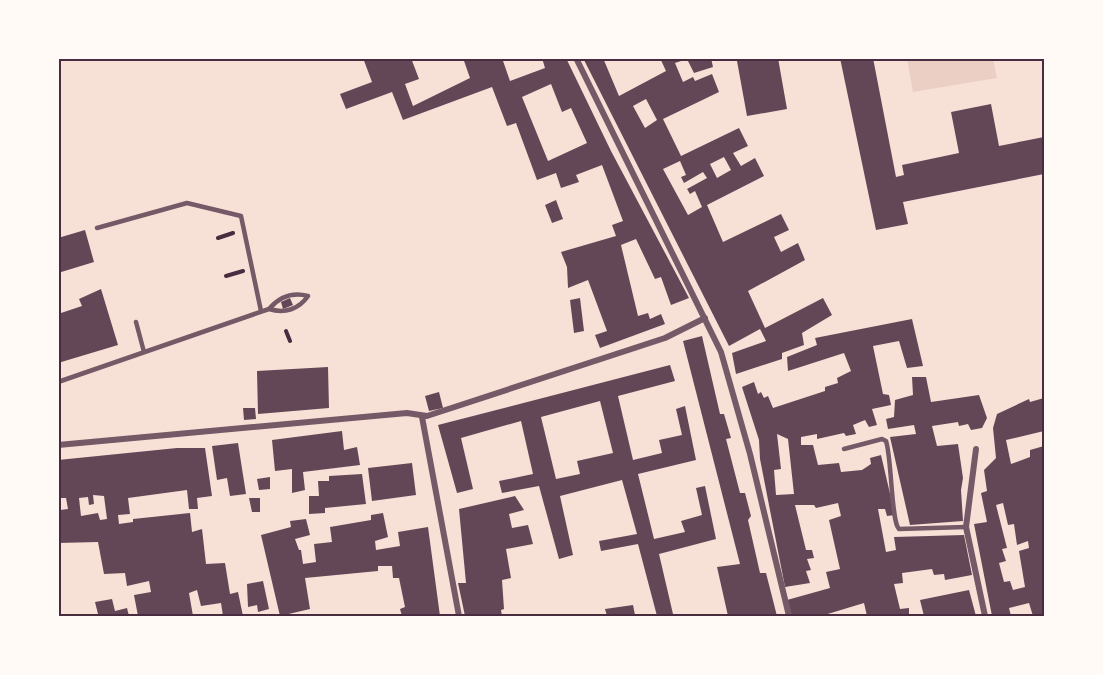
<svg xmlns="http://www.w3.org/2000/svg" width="1103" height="675" viewBox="0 0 1103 675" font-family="Karla,sans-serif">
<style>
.green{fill:#ebcfc5}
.building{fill:#644757;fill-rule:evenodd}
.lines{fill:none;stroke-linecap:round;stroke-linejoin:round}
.path{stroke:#4a2c40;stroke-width:4}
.service{stroke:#755966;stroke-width:4.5}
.minor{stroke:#755966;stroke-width:6}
.neatline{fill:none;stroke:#4a2c40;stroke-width:2}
</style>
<rect width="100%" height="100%" fill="#f7e1d7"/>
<path class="green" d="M907,59H993L997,78L913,92Z"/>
<path class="building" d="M363,58H411L419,79L405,84L413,106L470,78L463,58H502L510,81L545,68L542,58H566L611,151L689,298L671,305L661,277L655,279L636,239L621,245L638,316L648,313L650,319L661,314L665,324L600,348L595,335L607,331L588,280L568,288L567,267L561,252L616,236L612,225L623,221L602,165L576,175L579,182L561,188L556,173L537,180L516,123L507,126L492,87L403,120L392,92L346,109L340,94L372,82ZM551,84L562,112L571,108L587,143L548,161L522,97Z
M583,58H603L619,96L666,71L660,58H711L713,67L694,73L687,59L675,63L683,82L693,77L695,81L712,74L719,92L663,119L681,156L739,128L748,146L733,153L741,166L755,158L764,176L707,205L723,242L781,214L789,230L774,237L781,252L798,243L805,260L748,291L765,328L823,298L832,315L802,333L804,345L782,353V359L736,374L732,353L766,341L760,329L729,346ZM646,99L657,120L645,128L633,106ZM724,157L731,170L717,178L710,164ZM680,161L686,175L681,177L684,183L703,172L707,178L687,189L690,194L695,191L702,207L688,215L663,169Z
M751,58H778L787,109L747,116L737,61Z
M840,58H873L896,177L904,175L902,165L959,153L951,112L991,104L999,146L1044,137V174L903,202L908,224L876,230Z
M556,200L563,219L552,223L545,205Z
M85,230L94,262L58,273V238Z
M101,289L118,345L58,363V314L82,306L79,299Z
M290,298L293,305L283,309L281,302Z
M580,298L584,331L574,333L570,300Z
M912,319L923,366L907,368L899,341L873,346L883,394L889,395L891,405L872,409L877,425L869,427L865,420L853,425L856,434L846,436L844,433L817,439V434L801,437V445H813L818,465L839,463L841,472L862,470L871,464L870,458L881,455L895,515L887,516L885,509H878L886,552L896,550L894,537L964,535L972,575L945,580L944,574L934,575L932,569L902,573L903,583L894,584L900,609L909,608V616H867L864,603L821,616H792L787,600L830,588L826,572L840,569L829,520L841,516L838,503L816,508L814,505H795L806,550H812L814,558L807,559L811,570L806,571L810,583L785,587L760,459L759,440L742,387L754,382L758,394L761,392L764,398L768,396L773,408L825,391V387L838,383L837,378L851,371L844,353L788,371L787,357L817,345L815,338ZM777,434L788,439L794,494L776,495L774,470L781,469Z
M702,336L720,414H724L731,438L726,439L740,493H745L751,516L748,520L760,573H766L777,616H728L717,567L740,564L683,341Z
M670,365L675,381L618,396L633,460L662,453L659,440L682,435L676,409L685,406L696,460L638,474L654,539L685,532L681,521L702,515L696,488L705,486L716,539L659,554L673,614L657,616L638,544L601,551L599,541L637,534L622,480L560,496L573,555L559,559L539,486L502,493L499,481L533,474L521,421L461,438L473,489L457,493L438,425ZM600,401L613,453L577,461L580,474L556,479L541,417Z
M328,367L329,408L258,414L257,371Z
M912,377H926L931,402L979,395L987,418L982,428L971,430L968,424L959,426L958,422L932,426L937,446L958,444L963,478L961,490L963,521L910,525L890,437L916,434L914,425L888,429L886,419L894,417L895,400L913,395Z
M439,392L443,408L429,411L425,396Z
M1044,398V431L1006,440L1011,464L1030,457V450L1044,446V616H1033L1029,603L1009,608L1011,616H992L974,524L987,522L981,493L987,491L984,470L996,458L993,428L997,414L1029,399L1030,402ZM1003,503L1008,525L1014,524L1017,545L1028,541L1029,548L1019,551L1025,587L1013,590L1010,581L1004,582L999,563L1006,561L1002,549L1007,548L996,505Z
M243,408H255L256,419L244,420Z
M342,431L344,450L357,447L360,465L303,472L305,490L292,493V469L275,471L272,440Z
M238,443L246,494L230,496L227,478L217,480L212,446Z
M177,448H205L212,496L197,498L198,509H189L187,490L128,498L130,514L118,515L119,524L133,522V519L190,513L192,532L202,529L206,564L225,563L230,594L238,592L243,616H223L221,603L201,606L197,590L189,593L193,616H138L134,595L151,592L149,581L127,586L125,573L104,574L98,542L58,543L60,510L68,509L66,498H58V460ZM93,495L104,496L107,519L100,520L98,513L81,516L79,498L88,497L89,505L94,504Z
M412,463L416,495L372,501L368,468Z
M362,474L366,504L325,508V513L309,514V496H319L318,481H329V476Z
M270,477V489L259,490L257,479Z
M515,496L524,510L509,514L512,528L528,525L533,544L506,549L511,578L502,580L504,609L501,610L502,616H465L458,583H466L459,509Z
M249,498H260V512H252Z
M383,513L388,537L375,541L376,550L400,546L398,532L428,527L440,616H402L400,609L405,607L399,578H393L392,566H378V571L305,578L310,609L280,616L261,535L291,527L290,521L306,519L310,535L295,539L299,550H301L303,564L316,562L314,544L332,542L330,527L371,520V515Z
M263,581L269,609L258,612L257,605L248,607L247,584Z
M969,590L976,616H924L920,600Z
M112,599L115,611L127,608L129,616H90L98,614L95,602Z
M633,605L635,615L607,616L605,609Z"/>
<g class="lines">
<path class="path" d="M218,238L233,233
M226,276L243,271
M286,331L290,341"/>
<path class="service" d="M97,228L187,203L241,216L261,311
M136,322L144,352
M58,382L269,309C280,296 293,292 308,296C299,309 285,314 269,309
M844,449L882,439L886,441C892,459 891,522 899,529L966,527"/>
<path class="minor" d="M576,58L721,352L750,454L789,616
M422,417L459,616
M58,445L407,413L427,416L665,338L705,318
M976,449L966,527L985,616"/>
</g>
<rect width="1103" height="675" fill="none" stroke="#fffaf5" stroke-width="120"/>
<rect x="60" y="60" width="983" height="555" class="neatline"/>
</svg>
